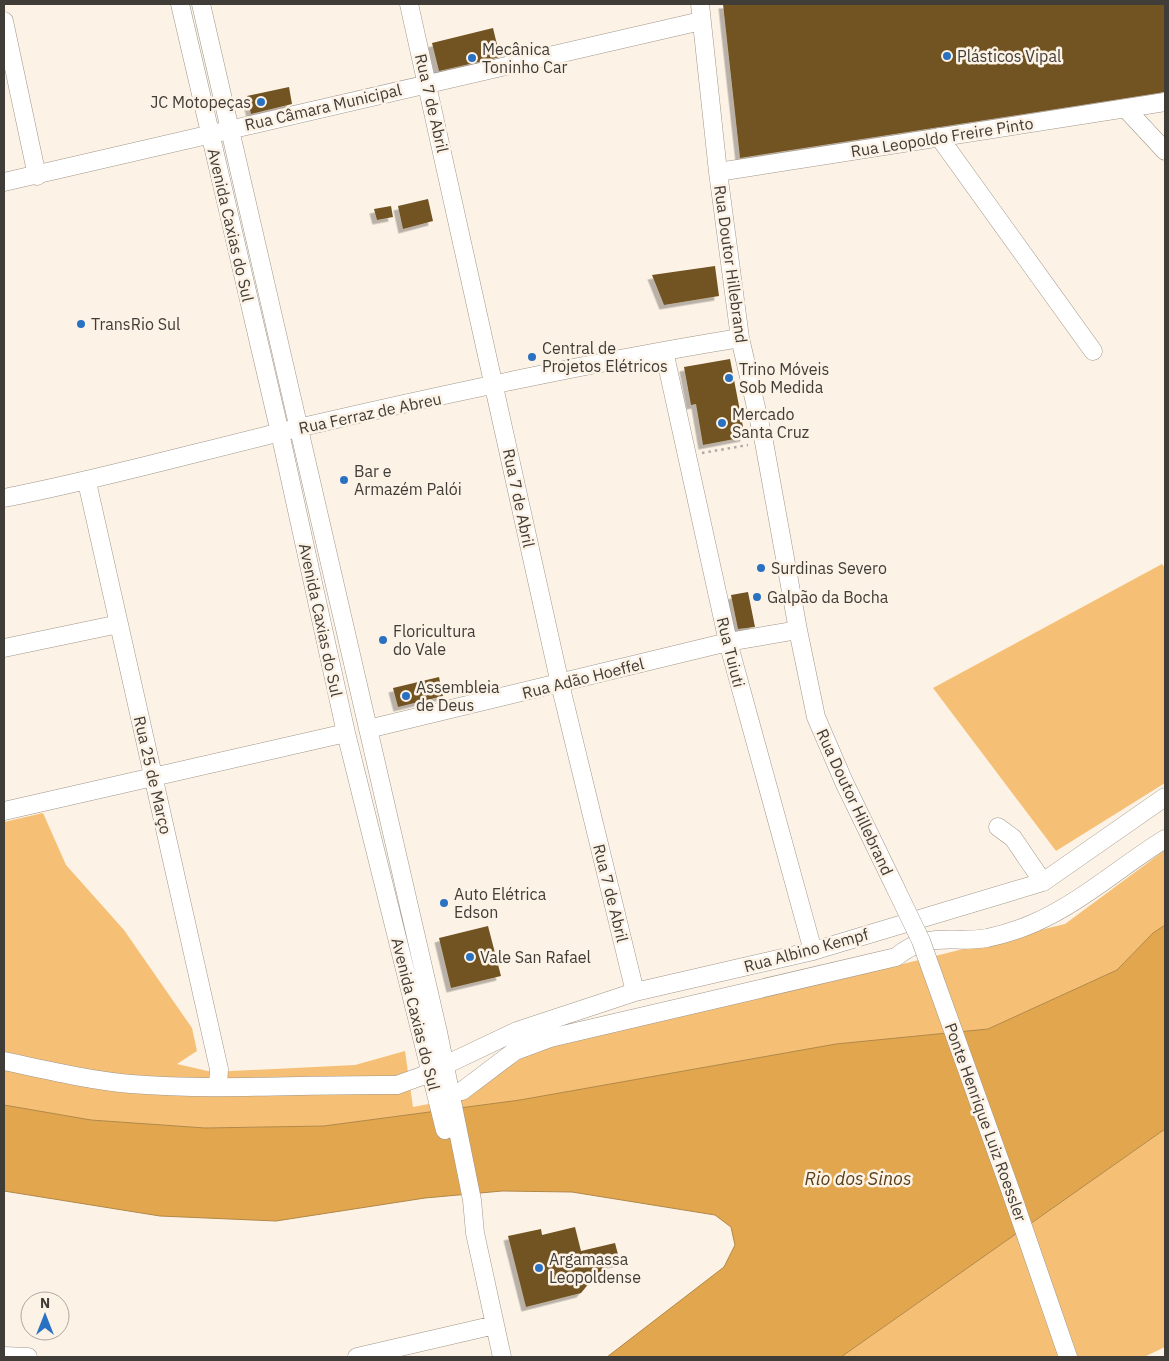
<svg xmlns="http://www.w3.org/2000/svg" width="1169" height="1361" viewBox="0 0 1169 1361" font-family="'IBM Plex Sans',sans-serif">
<style>
.green{fill:#f5c076}
.water{fill:#e2a74e;stroke:#b18747}
.building{fill:#725324;filter:url(#shadow)}
.lines{fill:none;stroke-linecap:round;stroke-linejoin:round}
.minor-casing{stroke:#a0968a;stroke-width:19}
.path{stroke:#b1a99f;stroke-width:2.5;stroke-dasharray:2.5 4;stroke-linecap:butt}
.minor{stroke:#fff;stroke-width:18}
.minor-bridge-casing{stroke:#a0968a;stroke-width:19;stroke-linecap:butt}
.minor-bridge{stroke:#fff;stroke-width:18}
.poi-dot{fill:#2b71c2;stroke:#fcf2e5;stroke-width:2}
.labels{text-anchor:middle;dominant-baseline:central;stroke-width:5;stroke-linejoin:round;paint-order:stroke}
.poi-label{font-size:16px;fill:#403c37;stroke:#fcf2e5;text-anchor:start}
.street-label{font-size:16px;fill:#403c37;stroke:#fcf2e5}
.water-label{font-size:18px;font-style:italic;fill:#563e19;stroke:#fcf2e5}
</style>
<defs>
<filter id="shadow"><feDropShadow dx="-4.5" dy="4.5" stdDeviation="0" flood-color="#0004"/></filter>
</defs>
<rect width="100%" height="100%" fill="#fcf2e5"/>
<path class="green" d="M1162,564L1165,568V783L1056,851L933,688Z
M43,813L66,865L124,930L192,1028L197,1051L177,1064L212,1072L355,1065L405,1051L413,1107L465,1097L535,1049L842,979L1065,924L1165,850V925L1153,933L1117,970L988,1029L836,1044L520,1100L324,1126L205,1128L91,1120L4,1105V822Z
M1165,1129V1347L1144,1357H841Z"/>
<path class="water" d="M1165,925V1129L841,1357H607L724,1267L735,1245L731,1227L715,1215L572,1192L502,1191L425,1198L276,1221L160,1216L4,1191V1105L91,1120L205,1128L324,1126L520,1100L836,1044L988,1029L1117,970L1153,933Z"/>
<path class="building" d="M723,4H1165V92L740,158Z
M493,28L500,57L439,71L432,43Z
M289,87L292,104L251,114L247,96Z
M428,199L433,221L403,229L398,206Z
M391,206L393,217L377,220L374,209Z
M715,266L719,296L664,305L652,275Z
M730,359L745,437L703,445L696,404L691,405L684,367Z
M748,592L755,627L738,629L731,595Z
M439,677L443,696L398,707L393,688Z
M488,926L501,976L451,988L439,938Z
M575,1227L581,1251L615,1243L620,1262L604,1266L605,1274L595,1276L581,1293L526,1307L508,1236L541,1229L542,1235Z"/>
<g class="lines">
<g class="minor-casing">
<path id="minor" d="M180,4L280,433L346,733L445,1130
M201,4L438,1032L472,1200L475,1233L502,1357
M409,4L560,684L635,992
M700,4L718,172L740,338L764,442L798,630L816,717L844,782L896,889
M4,21L37,176
M1126,109L1165,151
M939,137L1093,351
M718,172L1165,102
M4,182L701,21
M664,351L728,642L813,951
M87,482L219,1069L218,1087
M4,498C103,479 200,451 298,428C444,394 592,362 740,338
M4,648L119,624
M368,729L728,642L798,630
M4,811L346,733
M998,827L1013,838L1043,882
M4,1061C46,1070 88,1080 131,1084C219,1091 308,1084 397,1085L422,1076L517,1031L635,992L813,951L1043,882L1165,797
M462,1091L515,1051L550,1038L896,957C929,930 951,944 987,938C1002,935 1020,929 1034,923C1082,902 1121,866 1165,839
M1011,1192L1068,1357
M4,1356L28,1357
M357,1357L495,1325"/>
</g>
<path class="path" d="M702,453L748,445"/>
<use href="#minor" class="minor"/>
<g class="minor-bridge-casing">
<path id="minor-bridge" d="M896,889L921,941L1011,1192"/>
</g>
<use href="#minor-bridge" class="minor-bridge"/>
</g>
<g class="poi-dot">
<circle cx="947" cy="56" r="5"/>
<circle cx="472" cy="58" r="5"/>
<circle cx="261" cy="102" r="5"/>
<circle cx="81" cy="324" r="5"/>
<circle cx="532" cy="357" r="5"/>
<circle cx="729" cy="378" r="5"/>
<circle cx="722" cy="423" r="5"/>
<circle cx="344" cy="480" r="5"/>
<circle cx="761" cy="568" r="5"/>
<circle cx="757" cy="597" r="5"/>
<circle cx="383" cy="640" r="5"/>
<circle cx="406" cy="696" r="5"/>
<circle cx="444" cy="903" r="5"/>
<circle cx="470" cy="957" r="5"/>
<circle cx="539" cy="1268" r="5"/>
</g>
<g class="labels">
<g class="poi-label">
<text x="482" y="49">Mecânica<tspan x="482" dy="18">Toninho Car</tspan></text>
<text x="957" y="56">Plásticos Vipal</text>
<text x="251" y="102" text-anchor="end">JC Motopeças</text>
<text x="91" y="324">TransRio Sul</text>
<text x="542" y="348">Central de<tspan x="542" dy="18">Projetos Elétricos</tspan></text>
<text x="739" y="369">Trino Móveis<tspan x="739" dy="18">Sob Medida</tspan></text>
<text x="732" y="414">Mercado<tspan x="732" dy="18">Santa Cruz</tspan></text>
<text x="354" y="471">Bar e<tspan x="354" dy="18">Armazém Palói</tspan></text>
<text x="771" y="568">Surdinas Severo</text>
<text x="767" y="597">Galpão da Bocha</text>
<text x="393" y="631">Floricultura<tspan x="393" dy="18">do Vale</tspan></text>
<text x="416" y="687">Assembleia<tspan x="416" dy="18">de Deus</tspan></text>
<text x="454" y="894">Auto Elétrica<tspan x="454" dy="18">Edson</tspan></text>
<text x="480" y="957">Vale San Rafael</text>
<text x="549" y="1259">Argamassa<tspan x="549" dy="18">Leopoldense</tspan></text>
</g>
<g class="street-label">
<text transform="translate(432 103) rotate(77)">Rua 7 de Abril</text>
<text transform="translate(323 107) rotate(-13)">Rua Câmara Municipal</text>
<text transform="translate(942 137) rotate(-9)">Rua Leopoldo Freire Pinto</text>
<text transform="translate(231 225) rotate(77)">Avenida Caxias do Sul</text>
<text transform="translate(731 264) rotate(82)">Rua Doutor Hillebrand</text>
<text transform="translate(370 413) rotate(-12)">Rua Ferraz de Abreu</text>
<text transform="translate(519 498) rotate(78)">Rua 7 de Abril</text>
<text transform="translate(321 620) rotate(78)">Avenida Caxias do Sul</text>
<text transform="translate(731 652) rotate(76)">Rua Tuiuti</text>
<text transform="translate(583 678) rotate(-14)">Rua Adão Hoeffel</text>
<text transform="translate(153 775) rotate(77)">Rua 25 de Março</text>
<text transform="translate(855 802) rotate(65)">Rua Doutor Hillebrand</text>
<text transform="translate(611 893) rotate(76)">Rua 7 de Abril</text>
<text transform="translate(806 950) rotate(-15)">Rua Albino Kempf</text>
<text transform="translate(416 1014) rotate(76)">Avenida Caxias do Sul</text>
<text transform="translate(986 1122) rotate(70)">Ponte Henrique Luiz Roessler</text>
</g>
<g class="water-label">
<text x="858" y="1178">Rio dos Sinos</text>
</g>
</g>
<rect width="1169" height="1361" fill="none" stroke="#403c37" stroke-width="10"/>
<g transform="translate(45 1316)"><circle r="24" fill="#fcf2e5" stroke="#b1a99f"/>
<path d="M0-4L9 19L0 12L-9 19Z" fill="#2b71c2"/>
<text y="-8" font-size="14" font-weight="bold" text-anchor="middle" fill="#403c37">N</text>
</g>
</svg>
